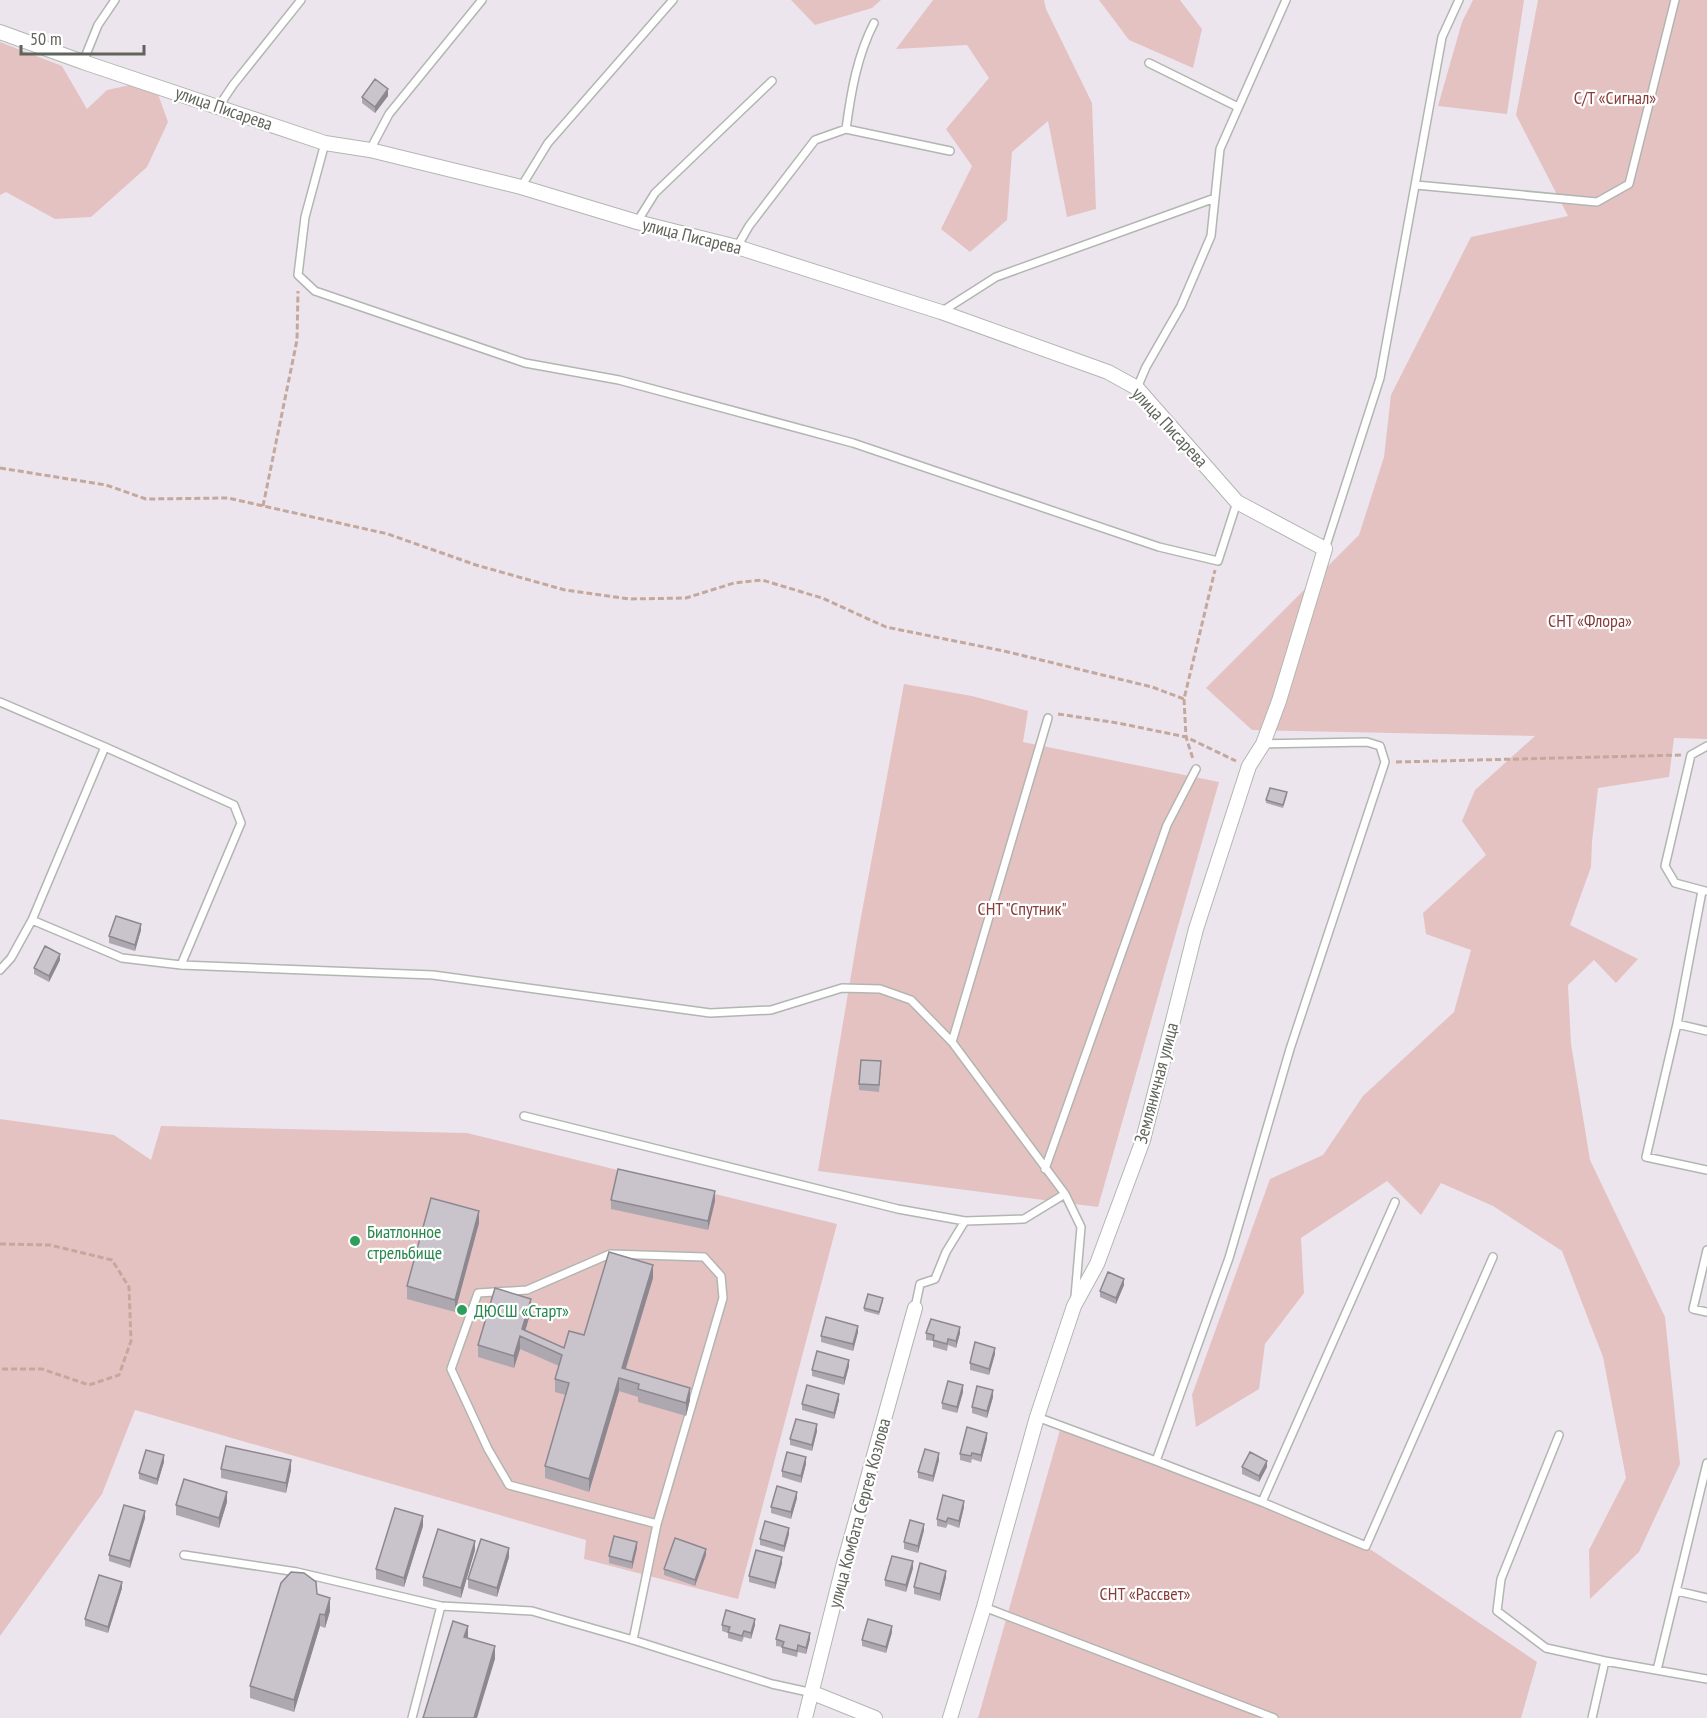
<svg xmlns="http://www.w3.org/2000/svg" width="1707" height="1718" viewBox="0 0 1707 1718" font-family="'PT Sans Narrow',sans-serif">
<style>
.green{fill:#e5c2c2}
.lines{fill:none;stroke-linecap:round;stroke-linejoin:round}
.service-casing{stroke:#b2b6b0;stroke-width:10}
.minor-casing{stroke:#b2b6b0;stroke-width:16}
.path{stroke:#c5a89c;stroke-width:3;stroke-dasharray:6 3;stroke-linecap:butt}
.service{stroke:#fff;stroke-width:7}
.minor{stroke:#fff;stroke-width:14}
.wall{fill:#ada8af}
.shaded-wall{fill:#8d888f}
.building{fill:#c9c3cc;stroke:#8d888f;stroke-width:1.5}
.leisure-dot{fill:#2e9e5b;stroke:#fff;stroke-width:2}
.labels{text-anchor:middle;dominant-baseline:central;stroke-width:4.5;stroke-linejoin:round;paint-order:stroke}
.park-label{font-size:18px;fill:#863d3a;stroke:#fff}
.street-label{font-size:18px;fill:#60645c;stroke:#fff}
.leisure-label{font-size:18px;fill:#27864d;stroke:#fff;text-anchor:start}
</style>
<rect width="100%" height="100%" fill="#ece5ee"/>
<path class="green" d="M791,0H881L872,8L815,25Z
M933,0H1044L1046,9L1092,103L1096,209L1067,217L1048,121L1012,152L1007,220L970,252L941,229L972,166L946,129L989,78L967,45L896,49Z
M1099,0H1180L1202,29L1193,68L1129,40Z
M1473,0H1524L1507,114L1438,106L1462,22Z
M1538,0H1707V739L1674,738L1669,777L1598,788L1592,842L1591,867L1570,925L1638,959L1616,983L1594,960L1568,985L1571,1044L1590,1160L1665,1317L1680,1464L1639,1552L1590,1599L1589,1550L1626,1478L1603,1357L1562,1251L1493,1206L1441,1183L1421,1215L1387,1181L1301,1238L1304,1293L1265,1344L1259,1389L1196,1427L1192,1395L1270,1179L1323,1155L1363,1096L1454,1012L1471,950L1426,934L1423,913L1486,855L1462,821L1475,790L1535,736L1252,730L1206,688L1359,535L1384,457L1391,395L1471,237L1568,216L1516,115Z
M0,42L62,66L87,109L107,90L153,80L168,122L147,167L91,217L55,219L6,192L0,195Z
M904,684L972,696L1028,711L1023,742L1219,782L1098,1207L818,1171L859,928Z
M0,1119L114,1135L151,1160L161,1126L467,1133L837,1224L738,1599L584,1559L586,1540L135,1410L102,1494L0,1636Z
M1062,1423L1367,1547L1537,1662L1521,1718H978Z"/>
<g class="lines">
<g class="service-casing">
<path id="service" d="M83,62L98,25L115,0
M1149,63L1238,107
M219,106L233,85L301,0
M846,129L950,151
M325,143L305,217L298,275L315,291L525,363L619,380L853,443L1159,547L1218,561L1237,502
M370,150L389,114L482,0
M1416,185L1597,202L1629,184L1675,0
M521,187L548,143L673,0
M637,222L655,193L772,81
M737,247L749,226L815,140L846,129C851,92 857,56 874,23
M941,312L996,277L1215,198
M1137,388L1146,367L1181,306L1211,236L1220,149L1286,0
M1325,549L1380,378L1442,37L1459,0
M0,702L105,747L32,920
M1263,744L1367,742L1380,746L1385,762L1290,1049L1229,1258L1156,1461L1262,1502L1395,1202
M105,747L234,805L241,823L181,965
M1702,891L1677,1024L1646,1157L1707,1170
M1705,891L1675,883L1665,866L1691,755L1707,746
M0,970L11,958L32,920L122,958L181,965L433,975L710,1013L771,1010L842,988L880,989L911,1000L952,1042L1065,1194L1081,1227L1075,1297
M1677,1024L1707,1031
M952,1042L1048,718
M524,1116L898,1209L965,1221L1024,1219L1065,1194
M1045,1169L1167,825L1196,769
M1707,1250L1693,1309L1707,1312
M915,1308L920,1284L935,1279L946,1252L965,1221
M1037,1417L1156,1461
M1559,1435L1501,1579L1497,1611L1546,1648L1605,1661
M1262,1502L1366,1546L1493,1257
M184,1555L297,1572L441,1606L532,1611L633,1640L772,1684L813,1693
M1677,1591L1707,1598
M984,1607L1274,1718
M633,1640L657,1524L509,1485L488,1449L451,1369L478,1293L527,1290L610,1254L704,1257L721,1276L723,1298L657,1524
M1657,1670L1707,1463
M412,1718L441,1606
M1592,1718L1605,1661L1707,1679"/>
</g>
<g class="minor-casing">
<path id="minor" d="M0,32L83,62L325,143L370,150L521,187L637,222L737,247L941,312L1108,372L1137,388L1237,502L1325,549L1279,701L1263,744L1249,766L1196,929L1143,1140L1097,1264L1074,1306L1037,1417L984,1607L950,1718
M813,1693L875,1718
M805,1718L843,1567L915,1308"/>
</g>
<path class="path" d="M0,468L106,485L146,499L228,498L388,534L476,565L565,590L629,599L686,598L734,583L762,580L822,598L886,627L1004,651L1152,687L1184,699L1215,570
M263,506L297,340L298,291
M1184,699L1186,737L1193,759
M1058,714L1118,723L1186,737L1236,761
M1396,762L1681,755
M0,1244L50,1245L112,1260L129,1287L131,1341L119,1375L89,1385L42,1369H0"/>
<use href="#service" class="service"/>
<use href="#minor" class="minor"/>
</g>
<path class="wall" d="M388,96L375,113L362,103V97Z
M1287,795L1283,808L1266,803V800Z
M141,930L135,951L109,943V936Z
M60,960L49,982L34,974V968Z
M881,1068L879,1092L859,1090V1084Z
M611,1200L715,1201L708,1230L611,1209Z
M479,1223L455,1312L407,1299V1286Z
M653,1278L626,1369L690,1400L686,1416L638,1402V1397L619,1391L589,1492L545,1478V1466L566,1395L555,1392V1379L559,1366L520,1349L514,1368L478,1357V1345L531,1311L525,1331L564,1348L584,1335Z
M1124,1285L1116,1304L1100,1297V1291Z
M883,1301L879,1315L864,1311V1308Z
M858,1332L853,1351L821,1342V1336Z
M926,1333H960L956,1348L948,1345L947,1351L933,1347V1341L926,1340Z
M995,1354L989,1375L970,1370V1363Z
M849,1366L844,1385L812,1376V1370Z
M963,1392L957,1413L942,1409V1403Z
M993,1397L987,1418L972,1413V1407Z
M839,1400L834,1419L802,1410V1404Z
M817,1431L812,1451L790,1445V1439Z
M987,1439L981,1462L972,1459L971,1463L960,1460V1454Z
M939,1460L933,1482L918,1478V1472Z
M164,1462L157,1485L139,1479V1473Z
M806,1464L801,1483L782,1477V1471Z
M1242,1467H1267L1259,1482L1242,1474Z
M221,1469L291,1470L286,1493L221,1478Z
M797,1498L791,1519L771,1513V1507Z
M227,1502L219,1528L176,1515V1505Z
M964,1507L959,1528L948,1524L946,1528L937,1526V1519Z
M145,1518L130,1568L109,1561V1555Z
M423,1526L404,1587L376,1579V1569Z
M924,1530L918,1553L904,1549V1542Z
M789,1534L784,1552L760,1545V1539Z
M637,1548L632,1569L609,1563V1556Z
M475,1550L461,1598L423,1586V1577Z
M706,1555L695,1586L664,1575V1569Z
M509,1557L497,1597L468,1588V1579Z
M782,1563L775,1589L749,1582V1576Z
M913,1568L906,1592L885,1586V1580Z
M946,1577L940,1601L914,1594V1587Z
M122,1588L108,1633L85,1626V1619Z
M317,1594L330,1611L325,1628L320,1626L294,1712L250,1698V1686Z
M722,1625H755L751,1639L744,1637L742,1642L728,1638V1633L722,1631Z
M892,1632L886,1653L862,1646V1640Z
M776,1639H810L806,1654L798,1652L797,1657L782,1653V1647L776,1646Z"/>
<path class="shaded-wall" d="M388,89V96L375,113V107Z
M141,924V930L135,951V945Z
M60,954V960L49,982V976Z
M715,1191V1201L708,1230V1221Z
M479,1211V1223L455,1312V1300Z
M653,1265V1278L622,1380V1368Z
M1124,1279V1285L1116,1304V1298Z
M531,1299V1311L523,1338L522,1329Z
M858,1326V1332L853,1351V1344Z
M960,1327V1333L956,1348V1341Z
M520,1336V1349L514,1368V1356Z
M995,1348V1354L989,1375V1369Z
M849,1360V1366L844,1385V1378Z
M619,1378V1391L589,1492V1479Z
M963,1385V1392L957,1413V1407Z
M690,1388V1400L686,1416V1403Z
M993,1390V1397L987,1418V1411Z
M839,1394V1400L834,1419V1413Z
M817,1424V1431L812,1451V1445Z
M987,1433V1439L981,1462V1455Z
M939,1453V1460L933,1482V1476Z
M164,1455V1462L157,1485V1479Z
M806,1457V1464L801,1483V1476Z
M291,1460V1470L286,1493V1483Z
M1267,1461V1467L1259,1482V1476Z
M227,1492V1502L219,1528V1518Z
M797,1492V1498L791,1519V1512Z
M964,1501V1507L959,1528V1521Z
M145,1511V1518L130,1568V1561Z
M423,1516V1526L404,1587V1578Z
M924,1524V1530L918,1553V1546Z
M789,1528V1534L784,1552V1546Z
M475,1541V1550L461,1598V1588Z
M637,1542V1548L632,1569V1562Z
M509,1548V1557L497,1597V1588Z
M706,1549V1555L695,1586V1580Z
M782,1557V1563L775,1589V1583Z
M913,1561V1568L906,1592V1585Z
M946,1571V1577L940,1601V1594Z
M122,1582V1588L108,1633V1627Z
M330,1598V1611L325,1628V1615Z
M320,1614V1626L294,1712V1700Z
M755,1619V1625L751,1639V1633Z
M468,1626V1638L464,1637Z
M892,1626V1632L886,1653V1647Z
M810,1633V1639L806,1654V1648Z
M495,1646V1659L477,1718H474Z"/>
<path class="building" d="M375,79L388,89L375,107L362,97Z
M1270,788L1287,792L1283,805L1266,800Z
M116,916L141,924L135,945L109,936Z
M45,946L60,954L49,976L34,968Z
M861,1060L881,1061L879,1085L859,1084Z
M618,1169L715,1191L708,1221L611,1200Z
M431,1198L479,1211L455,1300L407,1286Z
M609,1252L653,1265L622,1368L690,1388L686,1403L638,1389L639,1384L619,1378L589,1479L545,1466L569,1383L555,1379L562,1355L520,1336L514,1356L478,1345L495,1288L531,1299L522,1329L564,1348L569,1331L584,1335Z
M1108,1272L1124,1279L1116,1298L1100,1291Z
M868,1294L883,1298L879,1312L864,1308Z
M826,1317L858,1326L853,1344L821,1336Z
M931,1319L960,1327L956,1341L948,1339L947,1344L933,1340L934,1335L926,1333Z
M975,1342L995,1348L989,1369L970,1363Z
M817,1351L849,1360L844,1378L812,1370Z
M948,1381L963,1385L957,1407L942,1403Z
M807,1385L839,1394L834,1413L802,1404Z
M977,1386L993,1390L987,1411L972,1407Z
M796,1419L817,1424L812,1445L790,1439Z
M967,1427L987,1433L981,1455L972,1453L971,1456L960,1454Z
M226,1446L291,1460L286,1483L221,1469Z
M925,1449L939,1453L933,1476L918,1472Z
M146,1450L164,1455L157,1479L139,1473Z
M787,1452L806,1457L801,1476L782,1471Z
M1250,1452L1267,1461L1259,1476L1242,1467Z
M184,1479L227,1492L219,1518L176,1505Z
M777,1486L797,1492L791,1512L771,1507Z
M943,1495L964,1501L959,1521L948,1518L946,1522L937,1519Z
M124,1505L145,1511L130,1561L109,1555Z
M395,1508L423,1516L404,1578L376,1569Z
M910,1520L924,1524L918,1546L904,1542Z
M765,1521L789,1528L784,1546L760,1539Z
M438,1529L475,1541L461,1588L423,1577Z
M614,1536L637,1542L632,1562L609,1556Z
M675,1538L706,1549L695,1580L664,1569Z
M481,1539L509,1548L497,1588L468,1579Z
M756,1550L782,1557L775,1583L749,1576Z
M892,1556L913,1561L906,1585L885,1580Z
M920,1563L946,1571L940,1594L914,1587Z
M291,1572L304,1573L316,1582L317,1594L330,1598L325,1615L320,1614L294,1700L250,1686L281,1583Z
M99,1575L122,1582L108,1627L85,1619Z
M726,1610L755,1619L751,1633L744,1631L742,1636L728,1632L730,1627L722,1625Z
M868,1619L892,1626L886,1647L862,1640Z
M453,1621L468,1626L464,1637L495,1646L474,1718H423Z
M780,1625L810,1633L806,1648L798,1645L797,1651L782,1647L784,1642L776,1639Z"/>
<g class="leisure-dot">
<circle cx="355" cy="1241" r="6"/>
<circle cx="462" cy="1310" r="6"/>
</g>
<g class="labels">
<g class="park-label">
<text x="1615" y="97">С/Т «Сигнал»</text>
<text x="1590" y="620">СНТ «Флора»</text>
<text x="1022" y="908">СНТ "Спутник"</text>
<text x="1145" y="1593">СНТ «Рассвет»</text>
</g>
<g class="street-label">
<text transform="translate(224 108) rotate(19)">улица Писарева</text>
<text transform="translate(692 236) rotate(14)">улица Писарева</text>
<text transform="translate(1170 427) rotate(47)">улица Писарева</text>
<text transform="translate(1156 1083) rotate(-75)">Земляничная улица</text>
<text transform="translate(859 1513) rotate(-75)">улица Комбата Сергея Козлова</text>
</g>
<g class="leisure-label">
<text x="367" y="1231">Биатлонное<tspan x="367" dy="21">стрельбище</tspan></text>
<text x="474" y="1310">ДЮСШ «Старт»</text>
</g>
</g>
<path d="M21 45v9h123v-9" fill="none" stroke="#60645c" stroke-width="3"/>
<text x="30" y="45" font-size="18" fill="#60645c" stroke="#ffffff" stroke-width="4.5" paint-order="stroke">50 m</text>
</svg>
